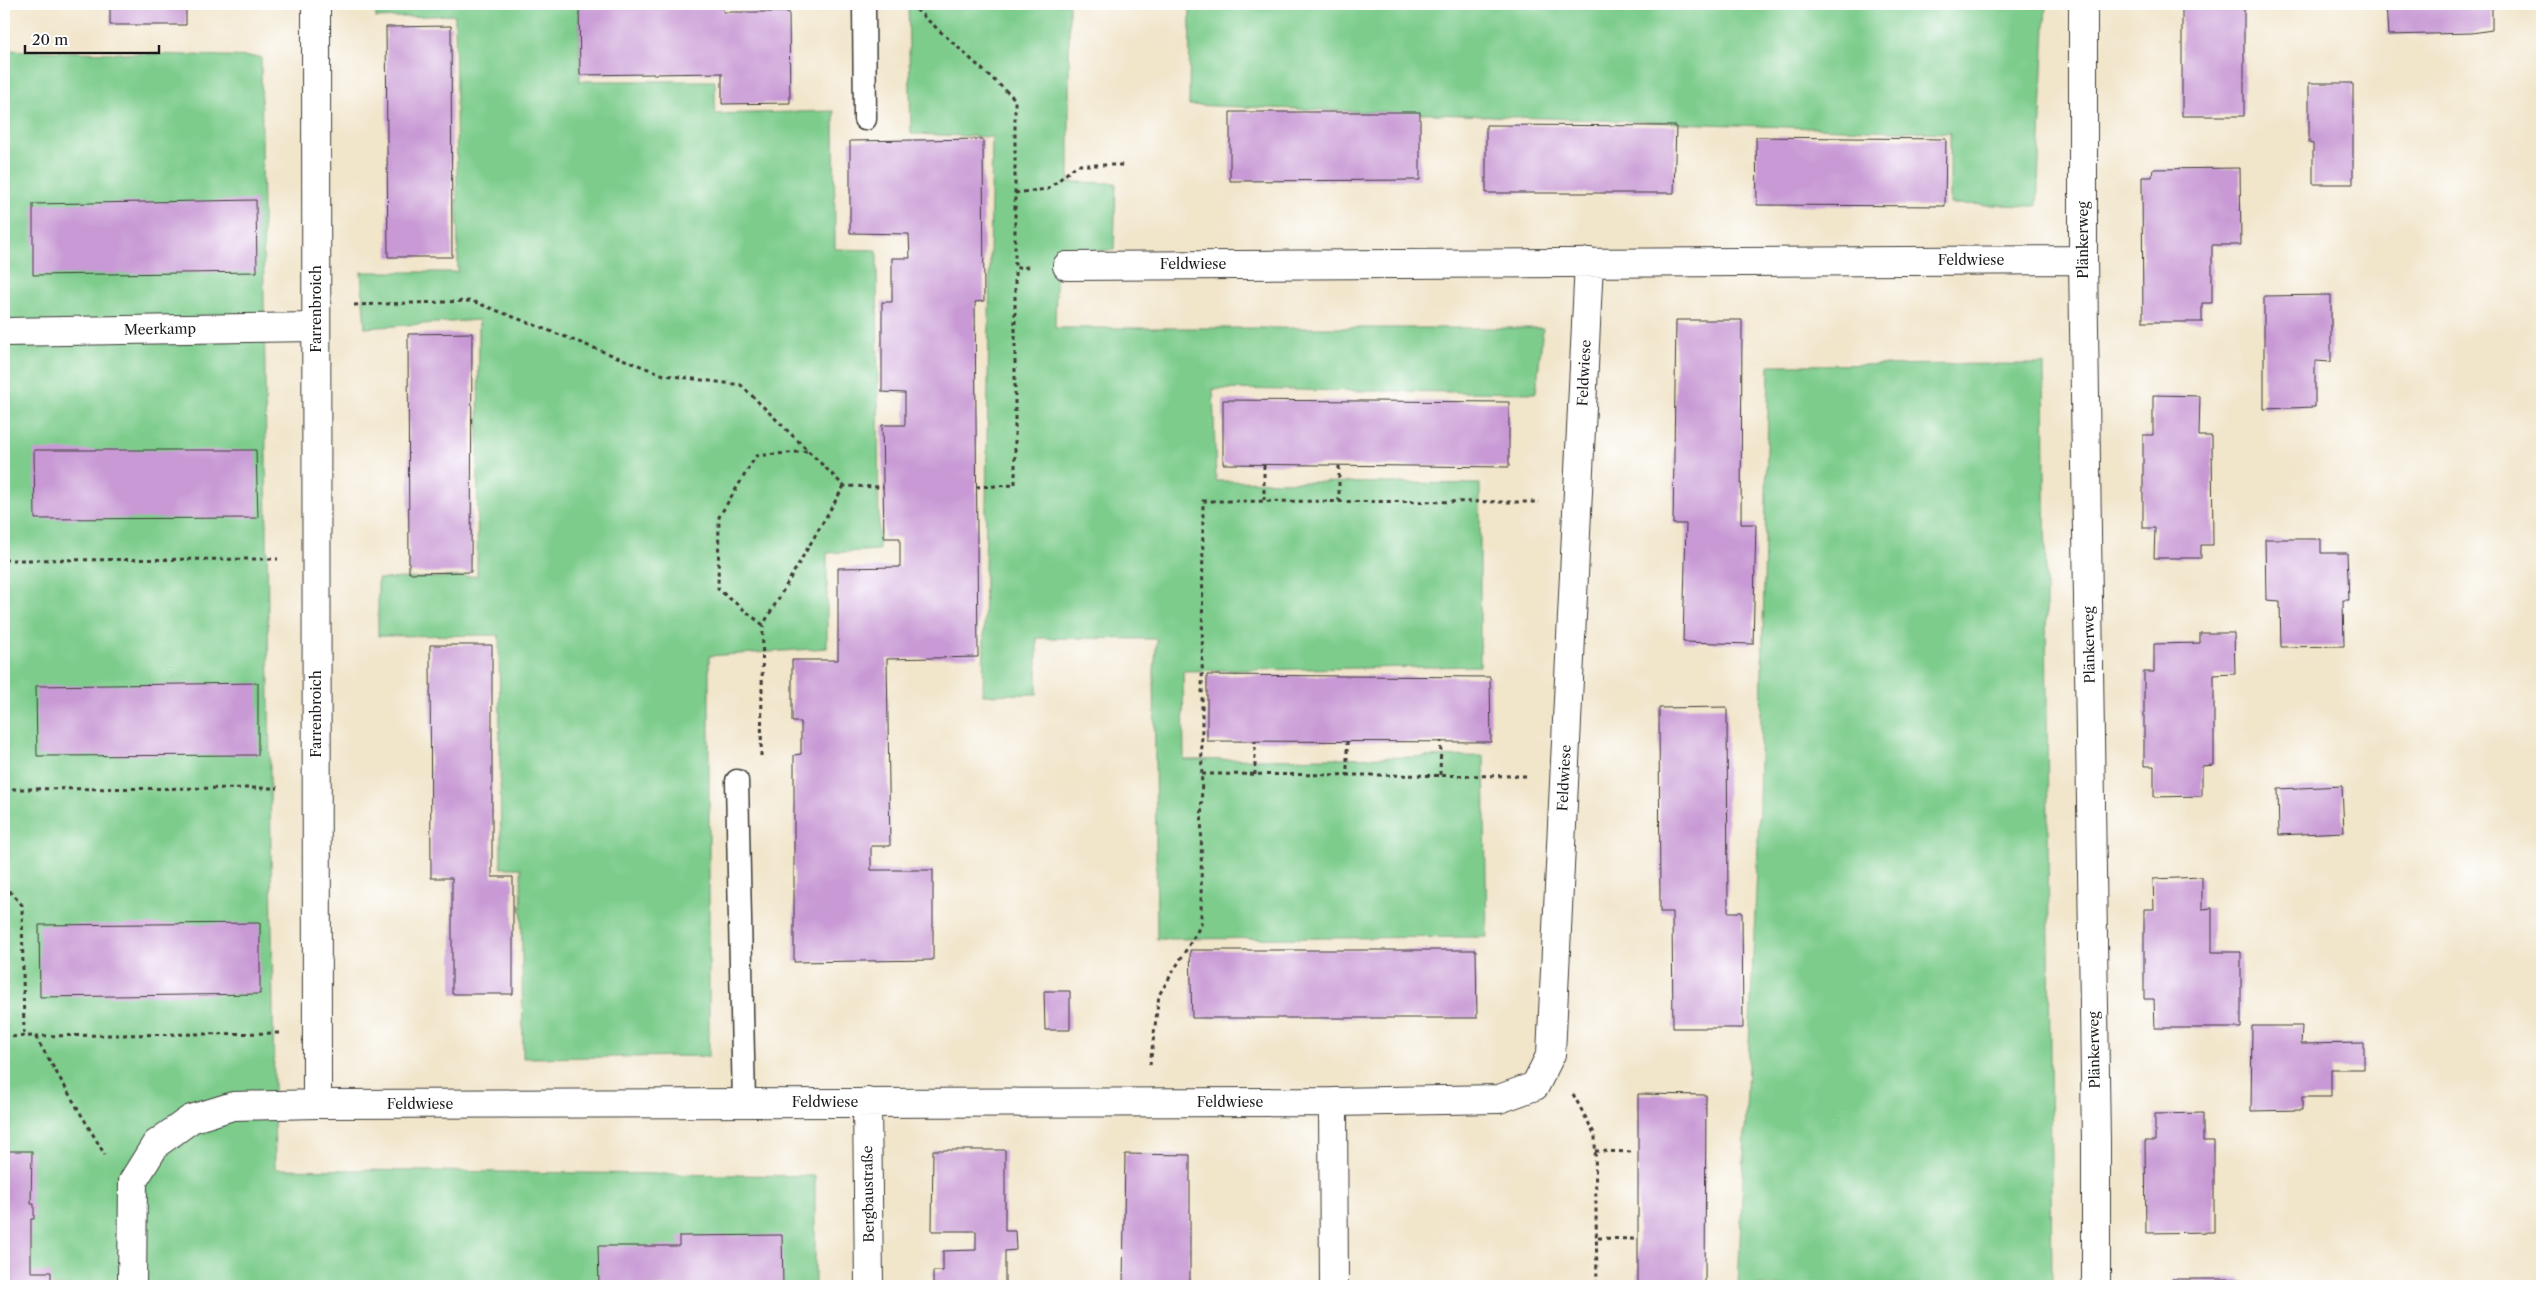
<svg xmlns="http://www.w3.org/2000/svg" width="2546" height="1290" viewBox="0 0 2546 1290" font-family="'Libre Caslon Text',serif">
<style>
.green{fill:#7dcc8c;stroke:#4c7454}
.building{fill:#c899d4}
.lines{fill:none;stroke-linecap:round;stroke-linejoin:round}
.lane-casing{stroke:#3c3a36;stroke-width:25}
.street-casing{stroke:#3c3a36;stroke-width:30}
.path{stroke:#3c3a36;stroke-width:3;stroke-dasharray:4 4;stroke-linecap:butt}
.lane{stroke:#fff;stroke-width:22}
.street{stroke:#fff;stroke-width:28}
.labels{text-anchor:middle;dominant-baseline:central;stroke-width:4;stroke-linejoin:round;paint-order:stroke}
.street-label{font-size:14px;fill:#1c1c1c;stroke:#fff}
</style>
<rect width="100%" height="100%" fill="#fff"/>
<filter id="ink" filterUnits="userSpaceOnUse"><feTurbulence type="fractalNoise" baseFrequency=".02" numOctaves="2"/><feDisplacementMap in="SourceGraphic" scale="10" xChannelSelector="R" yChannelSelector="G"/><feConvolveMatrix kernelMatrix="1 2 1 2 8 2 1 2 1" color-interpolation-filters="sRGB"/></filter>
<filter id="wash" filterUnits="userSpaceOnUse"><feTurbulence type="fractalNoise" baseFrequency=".0096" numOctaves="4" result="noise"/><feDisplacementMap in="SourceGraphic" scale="20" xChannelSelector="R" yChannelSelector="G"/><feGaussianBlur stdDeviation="1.12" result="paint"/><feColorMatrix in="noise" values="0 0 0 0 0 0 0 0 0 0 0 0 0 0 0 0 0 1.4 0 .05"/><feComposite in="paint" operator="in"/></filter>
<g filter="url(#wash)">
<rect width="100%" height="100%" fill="#f1e5ca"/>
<path class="green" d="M376,4H579L580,81H715V114L834,111L835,249L877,250L879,550L827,553V648L709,656V1056L523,1058L521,868H501L499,635L378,636V579L477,576L479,320L365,328L361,272H458L455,15L376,18Z
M908,4H1069V182L1116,183L1114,250L1057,252L1055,328H1543L1536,393L1213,389L1216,481L1480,484V666L1183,671L1184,760L1484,756L1487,937L1157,939L1154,671L1157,639L1037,638V694L983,695L992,137L911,134Z
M1190,4H2046L2037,206L1950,204V133L1189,105Z
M4,50L261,57L275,1169L815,1176V1286H4Z
M2044,364L2052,1286H1738L1758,846L1769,365Z"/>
<g id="blocks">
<path class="building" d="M110,4H186V25H110Z
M579,4H723V12H789L790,103L722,104V73L580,75Z
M2182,4H2244V116H2182Z
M2386,4H2492V30L2472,33L2388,35Z
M451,26L452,257H388L386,27Z
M2309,83H2353V184H2313V144L2309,143Z
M1230,112H1420V180L1230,181Z
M1486,125L1676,126L1674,193H1486Z
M1756,137L1946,139L1945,206L1757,205Z
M983,139L984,301L975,302L978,657L887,659L890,846H871V870H933V960L794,962V755L801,754V722H792V660H838V568L900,567V538H884L882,425H905V393L882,392V302H892V258H910L909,234L850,233V141Z
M2240,168L2241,245H2212V303H2202V322H2143L2142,177H2152L2153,169Z
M256,200L257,272L33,275V204Z
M2331,295V362L2315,361V407L2264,409V296Z
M1676,320H1742L1741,524H1756L1753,644L1683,642L1686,524H1673Z
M472,333L471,572L409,573L408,334Z
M2153,395L2200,396L2199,436H2212L2213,545H2201V558H2154L2155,528H2143V435H2153Z
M1223,400L1509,402V467L1223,464Z
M34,450H256L258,518L35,519Z
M2265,539H2321V553H2347L2349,600H2343L2344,646L2281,647L2280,601L2266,600Z
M2200,633H2234L2235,674L2214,675V765L2202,766V796L2154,797V766H2144V672H2154V644L2200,643Z
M430,645H492V877H513V994H452V878H431Z
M1207,675L1490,677L1491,742L1207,741Z
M258,683V755L37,756L36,686Z
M1727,707L1728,912H1742L1743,1028H1673L1672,912H1660L1659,708Z
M2342,786L2344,832L2279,835L2278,789Z
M2202,877V909L2212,908V952H2241V1028H2155L2154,999H2144V909H2154L2153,879Z
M260,923V994L40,997L39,925Z
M1190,950H1476L1477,1018H1192Z
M1044,991H1070V1030H1045Z
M2252,1026H2302L2301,1044L2364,1043V1069H2331V1097H2302V1110L2251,1111Z
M1638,1094L1706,1095L1705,1286H1638Z
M2203,1113V1141H2214V1232L2146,1233L2145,1141H2155V1114Z
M933,1150H1005V1231H1015L1016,1250L1005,1251V1286H933V1271H943V1251L976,1250V1231H932Z
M4,1151H32L31,1204H34V1219H31V1272H51V1286H4Z
M1125,1154L1190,1155V1286H1123Z
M782,1235L783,1286H599L598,1246H679V1236Z
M2172,1279H2240V1286H2172Z"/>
</g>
</g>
<g filter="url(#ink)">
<use href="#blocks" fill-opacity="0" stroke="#3c3a36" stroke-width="1"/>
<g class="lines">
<g class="lane-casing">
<path id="lane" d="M864,4L865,119
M737,781L744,1103"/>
</g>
<g class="street-casing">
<path id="street" d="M2083,4V260L2096,1143V1286
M1067,266L2083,260
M4,332L316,327
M867,1102L869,1286
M1333,1102L1334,1286
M317,1104L1333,1102L1499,1099L1535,1086L1551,1054L1589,262
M132,1286L133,1181L156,1144L191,1119L233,1106L317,1104L316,4"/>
</g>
<path class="path" d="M910,4L1015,99V268L1029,267
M1015,193L1048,189L1077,165H1126
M354,305L472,301L664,375L741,385L844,486L883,487
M1264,465V500
M1339,466V501
M976,487L1015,485V268
M4,560L278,559
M763,625L718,589L719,517L756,456L808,451
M1347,741V775
M761,756L763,625L844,486
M1202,774L1527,776
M1255,775V741
M1440,775L1441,741
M4,789L278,788
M4,885L22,905L24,1036
M35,1036L280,1033
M4,1037L35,1036L105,1155
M1150,1065L1159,995L1201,925L1203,501L1539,502
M1573,1094L1595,1135L1597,1286
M1595,1151L1634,1152
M1598,1238L1634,1239"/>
<use href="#lane" class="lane"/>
<use href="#street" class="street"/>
</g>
</g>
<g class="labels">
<g class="street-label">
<text transform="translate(2083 240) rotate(-90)">Plänkerweg</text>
<text x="1971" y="260">Feldwiese</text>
<text x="1193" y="264">Feldwiese</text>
<text transform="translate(316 309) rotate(-90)">Farrenbroich</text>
<text transform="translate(160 329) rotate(-1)">Meerkamp</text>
<text transform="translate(1584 373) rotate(-87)">Feldwiese</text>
<text transform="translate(2089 645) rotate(-91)">Plänkerweg</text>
<text transform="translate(316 714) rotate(-90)">Farrenbroich</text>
<text transform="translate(1564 778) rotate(-87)">Feldwiese</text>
<text transform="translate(2094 1050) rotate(-91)">Plänkerweg</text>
<text x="825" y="1102">Feldwiese</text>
<text x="1230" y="1102">Feldwiese</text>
<text x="420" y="1104">Feldwiese</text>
<text transform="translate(868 1194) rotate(-91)">Bergbaustraße</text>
</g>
</g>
<rect width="2546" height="1290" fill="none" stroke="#fff" stroke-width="20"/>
<path d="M25 45v8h134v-8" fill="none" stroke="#1c1c1c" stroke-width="2.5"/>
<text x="32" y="45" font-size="15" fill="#1c1c1c" stroke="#ffffff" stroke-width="4" paint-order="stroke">20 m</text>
</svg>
